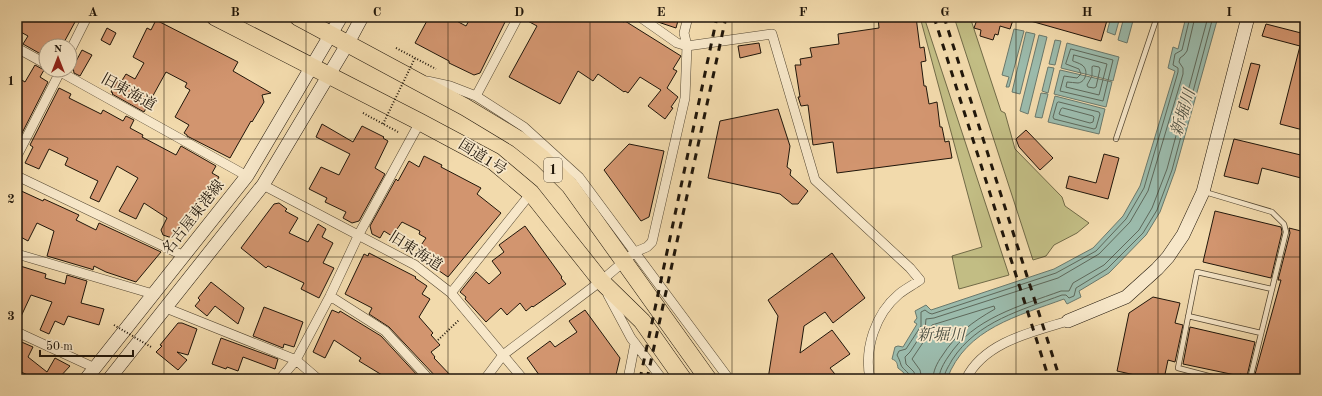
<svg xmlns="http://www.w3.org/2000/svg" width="1322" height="396" viewBox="0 0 1322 396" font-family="'Old Standard TT','Noto Serif JP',serif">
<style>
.green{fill:#c2bd84;stroke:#716a47}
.water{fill:#9bbaab;stroke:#6a786b}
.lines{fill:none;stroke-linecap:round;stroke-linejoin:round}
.shore{stroke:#5e685a;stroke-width:1}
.building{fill:#d2956f;stroke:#20160a}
.lane-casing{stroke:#544732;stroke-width:6}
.street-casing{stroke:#544732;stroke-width:10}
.secondary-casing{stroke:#20160a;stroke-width:14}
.highway-casing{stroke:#20160a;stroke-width:18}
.path{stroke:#20160a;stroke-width:2;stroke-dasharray:1 2;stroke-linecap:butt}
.lane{stroke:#f7e7c9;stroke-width:4.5}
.street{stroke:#f7e7c9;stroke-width:9}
.secondary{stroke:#f7e7c9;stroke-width:13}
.highway{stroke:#f2daac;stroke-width:17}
.rail{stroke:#20160a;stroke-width:3;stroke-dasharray:7 7;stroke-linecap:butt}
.path-bridge{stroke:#20160a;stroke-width:2;stroke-dasharray:1 2;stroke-linecap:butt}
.grid{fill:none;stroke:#20160a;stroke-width:1;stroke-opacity:0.55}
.labels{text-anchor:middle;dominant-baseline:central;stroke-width:3.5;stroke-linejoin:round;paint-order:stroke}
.shield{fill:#f7e7c9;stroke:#605543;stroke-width:1}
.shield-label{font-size:14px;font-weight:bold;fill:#20160a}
.street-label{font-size:15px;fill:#20160a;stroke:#f7e7c9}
.water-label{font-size:16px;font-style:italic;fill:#4b4f42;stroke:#f7e7c9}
.neatline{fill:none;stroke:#20160a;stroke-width:1.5}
.grid-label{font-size:13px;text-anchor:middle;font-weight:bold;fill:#20160a}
</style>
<rect width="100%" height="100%" fill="#f2daac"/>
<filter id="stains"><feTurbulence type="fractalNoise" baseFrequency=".005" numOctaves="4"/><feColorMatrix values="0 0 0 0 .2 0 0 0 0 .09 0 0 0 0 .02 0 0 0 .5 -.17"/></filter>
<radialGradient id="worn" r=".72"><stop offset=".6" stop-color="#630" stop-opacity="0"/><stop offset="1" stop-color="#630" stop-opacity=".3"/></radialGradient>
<path class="green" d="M920,17H924L1009,275L959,289L952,256L982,247Z
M954,17H970L1001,111L1005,113L1015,149L1062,197L1065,206L1089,223L1077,233L1054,245L1046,256L1033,260Z"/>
<path class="water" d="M1111,17H1120L1115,35L1107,32Z
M1124,17H1134L1127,43L1118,40Z
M1186,17H1218L1175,171L1160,212L1146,235L1109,273L1079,291L1081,297L1067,304L1064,299C1018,316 966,328 947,379H908L903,372L898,368C897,363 897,361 892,359L895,347L898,346L903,347L917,324L914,322L917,318L915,311L926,305L931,310L1054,269L1093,248L1123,216L1140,186L1175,71L1168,68L1173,47L1178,49Z
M1014,29L1024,31L1009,87H1006L1009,77L1002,75Z
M1026,32L1035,34L1020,94L1012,92Z
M1039,35L1047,37L1028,114L1020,111Z
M1055,40L1061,41L1055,65L1049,64Z
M1067,43L1119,57L1113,81L1061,68Z
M1048,67L1054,68L1048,93L1042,91Z
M1060,70L1112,82L1106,107L1054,94Z
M1041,93L1048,94L1042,118L1035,117Z
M1055,96L1105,109L1099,134L1048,122Z"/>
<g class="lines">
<path class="shore" d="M1071,49L1113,60L1103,101L1060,91L1064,76L1077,78L1081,74L1079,69L1066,64Z
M1074,55L1107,64L1099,95L1066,87L1067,82C1071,82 1074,83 1078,83C1086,82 1089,70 1082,65C1079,63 1075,62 1073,61Z
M1094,66L1099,67L1100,69L1096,87L1094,88L1088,87L1087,85L1092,76V67Z
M1059,102L1099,112L1100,114L1096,128L1094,129L1054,119L1053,117L1057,103Z
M1063,108L1093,116L1094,117L1093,122L1090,123L1061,115L1059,114L1061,109Z
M911,379C910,372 903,370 901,365C900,361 899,359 897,355L899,351L906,349L921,326V312L925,310L929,313L932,314L1056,273L1096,251L1126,219L1144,188L1178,72V68L1173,65L1175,54L1182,50L1190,17
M916,379L914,372L906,364L905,357L910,352L925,329L926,319L934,318L1058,278L1099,254L1130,222L1148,191L1183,74V68L1179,62L1180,58L1184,55L1187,51L1195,17
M922,379L920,370L912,359L930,332L932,325L994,306L995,309C972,322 956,334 942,356C937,363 933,371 933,379
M939,379C939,371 944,363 948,357C973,318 1020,306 1061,291H1069L1073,283L1104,265L1139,230L1152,208L1167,169L1208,17
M944,379C944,372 949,366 952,360C977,321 1022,310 1062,295H1066L1069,298L1074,296L1076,288L1107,269L1143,233L1157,210L1172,170L1213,17"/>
</g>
<path class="building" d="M17,17H65L75,22L62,46H46V57L23,44L28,36L17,30Z
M429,17H449L466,26L471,17H499L506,20L480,73L474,75L449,63V61L415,43Z
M524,17H615L624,22L625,21L681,56L673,69L677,71L667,88L678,97L671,107L673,108L665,119L648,106L661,90L640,77L628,93L625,91L624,92L598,74L593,81L578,71L560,104L509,77L537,26L524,19Z
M650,17H679L676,28L658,22Z
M878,17H916L920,48L924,47L926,61L921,62L924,86H926L929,104L937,102L940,127H942L945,142L949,141L952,158L837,173L833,142L813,145L808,105L801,106L798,97H800L795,65H801L800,59L812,57L810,48L839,44L838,34L879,28Z
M978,17H1014L1010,29L1000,26L998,35L995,34L993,40L980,36L981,30L974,28Z
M1027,17H1108L1101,41L1027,20Z
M156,20L238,62L233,71L271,93L262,95L264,102L252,122L251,121L230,158L187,136V135L184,133L189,125L175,117L190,90L185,87L187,83L166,72L144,112L112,94L113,93L111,92L118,80L121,82L126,74L135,79L144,63L133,57L147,28L151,30Z
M1266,24L1305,34V122L1303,130L1280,124L1300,46L1262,36Z
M107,28L116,33L110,45L101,40Z
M759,43L761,53L740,58L738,46Z
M82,50L92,55L80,76L74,73L73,67Z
M1251,63L1260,65L1248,110L1239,107Z
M35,65L44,70L40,77L48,82L19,139L17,137V77L25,82Z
M59,88L71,94L69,98L101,114L103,110L123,121L126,116L134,120L130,128L143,135L142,137L176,155L181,146L216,166L212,173L219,177L214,186L173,237H169L163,235L161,230L167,218L144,203L136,219L119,211L138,178L117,166L99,202L90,198L98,181L65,165L68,158L49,149L39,169L25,163L33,147L30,145Z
M778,109L790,146L787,167L791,170L790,175L808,191L798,204H792L780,194L708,178L720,121Z
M322,124L353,142L362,126L384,137L383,138L388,141L375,168L385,174L359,221L352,223L343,218L346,212L325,202L327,198L309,189L321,167L339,175L350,154L316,137Z
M1026,130L1053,158L1040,170L1019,147L1016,139Z
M1234,139L1305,156V179L1262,168L1258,184L1224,176Z
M629,144L664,151L649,217L641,221L604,170Z
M1104,154L1119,158L1108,199L1066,188L1069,176L1096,183Z
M424,156L442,165L441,167L481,188L477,194L501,213L448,277L432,266V264L422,259L425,256L417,251L426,238L419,234L420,231L402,222L392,236L384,231L380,238L372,234L370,226L396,179L398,181L409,161L419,167Z
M17,189L43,201L44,199L79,215L76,220L96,230L99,223L161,252L136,282L106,272L94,266L93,270L91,269L47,256L54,231L37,223L28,241L17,235Z
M279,203L287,209L285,211L298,218L289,233L308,242L318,224L326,229L322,237L333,243L323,263L334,268L319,298L301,289L304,283L268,266L266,268L241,248L274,204Z
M1215,211L1281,227L1282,232L1271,278L1203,262Z
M525,226L562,277L561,278L566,284L533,307L532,306L526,311L520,303L507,315L501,308L486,322L465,299L466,297L460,292L476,272L489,284L501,273L492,261L504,252L499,245Z
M1289,228L1305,232V379H1258L1254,378L1281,280H1278L1290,233Z
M369,253L416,277L415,278L427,286L422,294L430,299L419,317L433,333L431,335L440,345L431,352L435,357L434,358L454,379H438L389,327L369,314L372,308L345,294L364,254L368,256Z
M832,253L865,298L833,323L825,312L804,326L800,353L832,330L850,354L830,368L839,379H768L778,316L768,300Z
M17,265L46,274L45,278L65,284L67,275L87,281L81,303L104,309L99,325L68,316L64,325L55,321L49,334L40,330L52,302L31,295L17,325Z
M211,282L244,308L238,324L215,306L207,316L195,306L200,300L198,298Z
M1153,297L1180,303L1175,323L1183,325L1175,362L1168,360L1164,379H1153L1117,371L1129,313Z
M264,307L303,322L294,347L284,344L283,348L253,336Z
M332,310L339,313L340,311L381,336L419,377L416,379H378L382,375L359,361L361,358L334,340L325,358L313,352Z
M585,310L620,358L615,379H542L527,358L550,341L555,347L577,332L569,321Z
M178,323H182L197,329L188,355L177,352L187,360L178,370L156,352L162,346L160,345Z
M1190,327L1255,342L1247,376L1240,374V376L1183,364Z
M221,338L278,359L275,369L243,357L238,371L227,367L226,369L212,364Z
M17,340L33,347L28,357L47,372L55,358L70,366L58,379H36L17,370Z"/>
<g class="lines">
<g class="lane-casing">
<path id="lane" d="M1116,139L1157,17
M1205,192L1272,212L1284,224L1286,232L1250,379
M1188,316L1261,333
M1220,379L1178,368L1197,272L1272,289"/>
</g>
<g class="street-casing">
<path id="street" d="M640,17L677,43L687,46L772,34L815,180L910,268L920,280C913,285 905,289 899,294C875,314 864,349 870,379
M17,48L46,64
M70,51L87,17
M57,70L247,176
M427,81L450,86L476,96L524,127L579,177L729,379
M476,96L518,17
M17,156L61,70
M17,176L184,256
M263,185L415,265L451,293L523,379
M17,254L153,294
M451,293L531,193
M608,295L631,338L662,379
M330,296L385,331L429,379
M166,308L296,360L318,379
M17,332L95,368
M280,379L296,360L330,296L359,234L420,122
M485,379L503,355L601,281L635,252L647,247L652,242L685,98L687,46L684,33L688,17
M628,379L635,343
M966,379C984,342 1032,332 1068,321"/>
</g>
<g class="secondary-casing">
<path id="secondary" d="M1068,321L1126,297L1157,269L1168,257L1183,235L1203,192L1248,17
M86,379L247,176L341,17
M109,379L263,185L348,43L362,17"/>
</g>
<g class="highway-casing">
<path id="highway" d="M215,17L420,122L493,161L531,193L601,281L642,321L683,379
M298,17L465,107L518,139L542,158L570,186L708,379"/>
</g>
<path class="path" d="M396,48L436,69
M363,113L398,132
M438,340L459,320"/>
<use href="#lane" class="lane"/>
<use href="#street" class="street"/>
<use href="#secondary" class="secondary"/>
<use href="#highway" class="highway"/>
<path class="rail" d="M934,17L1049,379
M944,17L1060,379
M640,379L717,17
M647,379L726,17"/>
<path class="path-bridge" d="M383,124L415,58
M114,325L151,347"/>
</g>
<path class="grid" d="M164,17V379M306,17V379M448,17V379M590,17V379M732,17V379M874,17V379M1016,17V379M1158,17V379M17,139H1305M17,257H1305"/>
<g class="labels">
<rect class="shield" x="544" y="158" width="18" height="24" rx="3"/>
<g class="shield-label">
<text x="553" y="170">1</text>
</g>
<g class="street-label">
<text transform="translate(128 93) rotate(29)">旧東海道</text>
<text transform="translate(482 158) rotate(32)">国道1号</text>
<text transform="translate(194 218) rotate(-52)">名古屋東港線</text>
<text transform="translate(415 252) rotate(32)">旧東海道</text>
</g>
<g class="water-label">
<text transform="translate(1184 113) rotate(-73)">新堀川</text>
<text x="941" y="336">新堀川</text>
</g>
</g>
<rect width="1322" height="396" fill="none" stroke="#f2daac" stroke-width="44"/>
<g transform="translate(58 58)"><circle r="19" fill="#f7e7c9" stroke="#a1937d"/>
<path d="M0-3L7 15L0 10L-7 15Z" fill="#8f2418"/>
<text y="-6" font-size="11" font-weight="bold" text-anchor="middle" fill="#20160a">N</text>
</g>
<path d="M40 350v6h93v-6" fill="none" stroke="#20160a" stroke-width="2"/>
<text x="46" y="350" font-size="12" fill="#20160a" stroke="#f7e7c9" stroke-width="3" paint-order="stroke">50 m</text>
<rect x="22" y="22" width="1278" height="352" class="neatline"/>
<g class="grid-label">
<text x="93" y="16">A</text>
<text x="235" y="16">B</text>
<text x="377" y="16">C</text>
<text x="519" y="16">D</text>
<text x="661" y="16">E</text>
<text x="803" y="16">F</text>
<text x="945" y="16">G</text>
<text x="1087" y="16">H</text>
<text x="1229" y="16">I</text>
<text x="11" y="85">1</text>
<text x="11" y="203">2</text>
<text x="11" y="320">3</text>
</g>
<rect width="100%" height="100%" filter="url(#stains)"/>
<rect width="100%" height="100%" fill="url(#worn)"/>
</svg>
